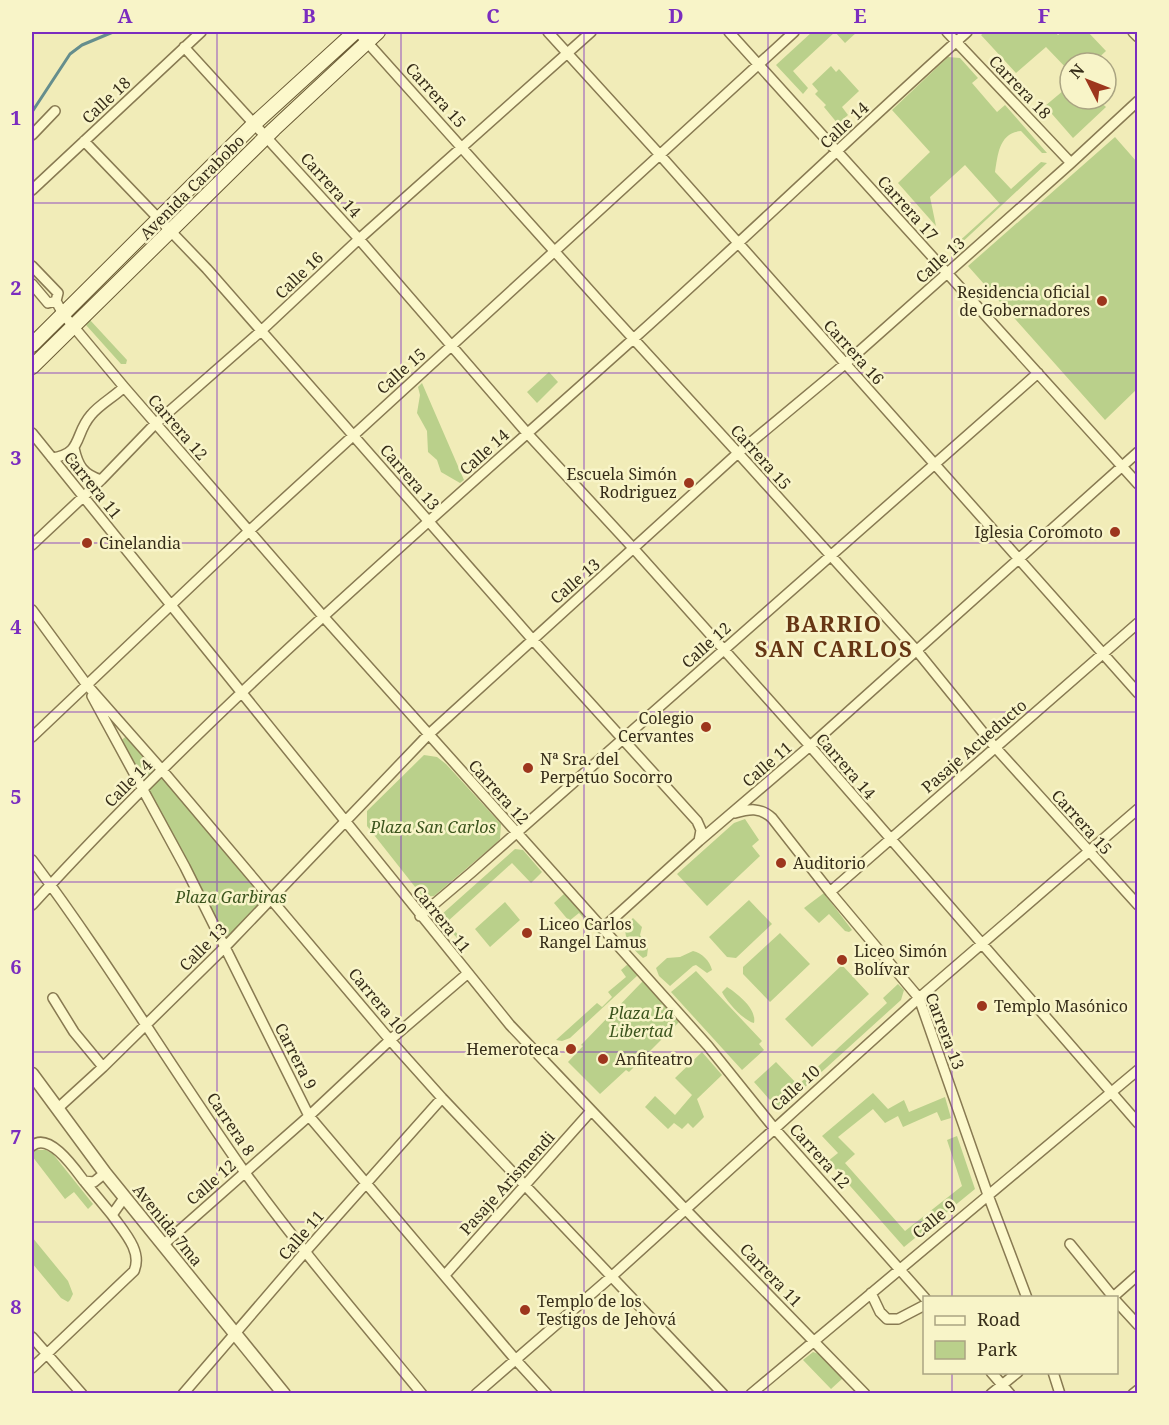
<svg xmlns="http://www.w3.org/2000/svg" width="1169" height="1425" viewBox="0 0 1169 1425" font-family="'Noto Serif',serif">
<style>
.green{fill:#bad08b}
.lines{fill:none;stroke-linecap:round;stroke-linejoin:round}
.stream{stroke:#658e8d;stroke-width:3}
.minor-casing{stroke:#887a52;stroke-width:12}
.tertiary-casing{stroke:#887a52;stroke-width:15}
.secondary-casing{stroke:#6a5b35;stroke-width:16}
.minor{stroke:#fcf8cb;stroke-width:9}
.tertiary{stroke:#fcf8cb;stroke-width:12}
.secondary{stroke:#fcf8cb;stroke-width:14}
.grid{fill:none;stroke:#7b2cbf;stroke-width:1.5;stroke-opacity:0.55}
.poi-dot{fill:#9d361d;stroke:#f8f4c8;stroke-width:2}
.labels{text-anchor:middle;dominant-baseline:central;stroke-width:5;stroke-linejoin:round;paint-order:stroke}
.street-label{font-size:16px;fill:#362d19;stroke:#f8f4c8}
.poi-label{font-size:16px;fill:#362d19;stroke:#f8f4c8;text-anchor:start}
.park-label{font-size:16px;font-style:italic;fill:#3b541d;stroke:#f8f4c8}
.district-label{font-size:22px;font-weight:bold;letter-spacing:1.5px;fill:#663614;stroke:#f8f4c8}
.neatline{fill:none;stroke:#7b2cbf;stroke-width:2}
.grid-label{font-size:20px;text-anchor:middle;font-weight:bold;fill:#7b2cbf}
</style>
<rect width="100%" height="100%" fill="#f1ecb8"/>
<path class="green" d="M812,32H857L845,43L835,32L793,71L808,88L803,94L776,65Z
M985,32H1055L1058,35L1062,32H1088L1106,51L1093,63H1070V72L1046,47L1016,73L981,35Z
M948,57L960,58L978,78L972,83L997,112L1005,105L1047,153H1042L1021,131C999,133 998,154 995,172L1011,189L1041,162L1047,163L956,248L954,246L1000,204L965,165L930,197L936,226L898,183L930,152L892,110Z
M831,66L836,72L839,69L859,91L842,107L848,115L838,124L824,107L826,105L815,94L818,91L812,84Z
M1070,85V99H1097L1106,107L1073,138L1045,106Z
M1115,137L1137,162L1138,388L1105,420L968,266Z
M90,320L127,360L126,364H121L86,325Z
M549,372L558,382L537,403L527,392Z
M422,383L464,480L460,483L441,472L437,460L428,452L427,431L417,413L420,395L418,387Z
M130,733L272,899L225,947L117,744Z
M424,755L437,757L446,764L501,824L500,839L494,845L434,896L423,897L367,826V811Z
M745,819L759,840L752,846L760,856L707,906L677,874L734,823Z
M515,849L523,850L542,872L531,883L512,863L447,922L467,945L465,947L441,920V915Z
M565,893L602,935L600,936L579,913L569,921L554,903Z
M824,893L852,930L849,932L845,931L829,914L819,923L804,908Z
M749,900L772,924L736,958L727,957L709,937Z
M505,902L520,920L490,947L475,929Z
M633,918L642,927L640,935L648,948L647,956L643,958C631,947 616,932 633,918Z
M780,933L810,964L770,1002L743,974V967Z
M693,951C702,953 710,961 712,970L707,973L696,965L693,966L670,986L659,976L656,968L667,958L680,957Z
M628,964L638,975L570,1038L562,1041L556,1040L597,1003L602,1007L612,997L608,992L626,977L621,970Z
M842,965L869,994L812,1047L785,1019Z
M696,971L762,1041L759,1044L764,1050L742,1070L671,992Z
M643,981L680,1021L629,1072L626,1070L600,1094L568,1062L583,1046L581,1045Z
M898,984L904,990L901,1000L784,1106L780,1107L769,1099L754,1082L776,1062L798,1085L887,1003L883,998Z
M727,987C738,994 757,1009 754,1023C744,1021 726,1001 722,992Z
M702,1052L722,1075L697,1099L704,1117L693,1128L688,1123L682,1129L674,1123L668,1129L645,1107L655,1096L675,1115L692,1095L675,1078Z
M873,1093L888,1109L904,1100L909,1112L945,1097L951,1118L941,1121L937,1112L903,1127L898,1116L885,1123L873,1109L838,1137L855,1154L845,1163L905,1231L962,1186L947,1140L957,1136L975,1189L904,1247L828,1161L838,1153L822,1136Z
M34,1150H46L53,1154L93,1204L88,1209L74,1192L65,1199L32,1156V1151Z
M32,1237L68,1281L73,1294L70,1300L68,1302L61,1298L32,1263Z
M813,1352L819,1354L843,1378L831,1389L803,1360Z"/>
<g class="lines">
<path class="stream" d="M32,112L70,54L82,45L113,32"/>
<g class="minor-casing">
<path id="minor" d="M358,32L608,311L738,453L917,651L994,746L1138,905
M548,32L660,155L1138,693
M729,32L1138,484
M947,32L1071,163
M1133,32L1138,37
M184,47L359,239L527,433L634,549L810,746L1138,1123
M32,135L55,111
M84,141L207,269L532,639L697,821L701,830L699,841
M32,190L201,32
M32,266L58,293L56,301L63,314L124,387L322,615L708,1046L774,1128L925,1298
M32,284L48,303L56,301
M32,433L510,1025L685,1209L865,1394
M74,448C78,466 83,474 101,480
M52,458C83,454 74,434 91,415C100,404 114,397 124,387
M32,545L101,480L155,424L261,331L359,239L591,32
M32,610L87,685L162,770L390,1040L442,1098L723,1394
M92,696L185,867L309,1116L515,1359L547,1394
M32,737L249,531L794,32
M735,813C749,809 760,807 772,818L830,892L919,998L988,1195L1027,1298
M32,860C108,961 173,1071 246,1174C301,1250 362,1321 422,1394
M830,892L1138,623
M32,905C217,702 427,524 631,341C745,239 854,133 967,32
M420,916L472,872L1038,373
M603,928L699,841L810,746L1138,452
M53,998L74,1032L103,1067
M57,1109L103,1067L225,947L428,735L738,453L845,364L1071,163L1138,101
M32,1146C49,1131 75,1169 84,1181L94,1182L105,1173
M84,1181L112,1215
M1070,1244L1114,1298
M163,1245L309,1116L390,1040L467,974
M445,1275L591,1111
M871,1293L880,1312L887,1319H898L923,1306
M1112,1298L1138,1275
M1116,1301L1138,1325
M32,1337L82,1394
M32,1368L134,1271C143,1251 123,1231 112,1215L124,1198
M991,1372L1010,1394
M1053,1372L1060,1394
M183,1394L305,1252L442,1098
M476,1394L611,1277L919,998L1138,809
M751,1394L1138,1070
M991,1394L1018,1372
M1133,1394L1138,1390"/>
</g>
<g class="tertiary-casing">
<path id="tertiary" d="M32,1074L105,1173L284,1394"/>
</g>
<g class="secondary-casing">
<path id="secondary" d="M32,345L254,124L355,32
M32,367L274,129L378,32"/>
</g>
<use href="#minor" class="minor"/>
<use href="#tertiary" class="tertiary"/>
<use href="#secondary" class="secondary"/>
</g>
<path class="grid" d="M217,32V1394M401,32V1394M584,32V1394M768,32V1394M952,32V1298M32,203H1138M32,373H1138M32,543H1138M32,712H1138M32,882H1138M32,1052H1138M32,1222H1138M952,1372V1394"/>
<g class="poi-dot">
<circle cx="1102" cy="301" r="6"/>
<circle cx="689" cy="483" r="6"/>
<circle cx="1115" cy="532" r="6"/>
<circle cx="87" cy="543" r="6"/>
<circle cx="706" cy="727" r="6"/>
<circle cx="528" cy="768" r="6"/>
<circle cx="781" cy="863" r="6"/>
<circle cx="527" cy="933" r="6"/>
<circle cx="842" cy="960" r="6"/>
<circle cx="982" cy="1006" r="6"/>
<circle cx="571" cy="1049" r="6"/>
<circle cx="603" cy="1059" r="6"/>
<circle cx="525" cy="1310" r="6"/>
</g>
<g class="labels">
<g class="street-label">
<text transform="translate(1020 87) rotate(46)">Carrera 18</text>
<text transform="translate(436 95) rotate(48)">Carrera 15</text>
<text transform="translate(106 100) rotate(-43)">Calle 18</text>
<text transform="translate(844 125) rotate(-43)">Calle 14</text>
<text transform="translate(331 185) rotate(48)">Carrera 14</text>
<text transform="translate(192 187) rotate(-45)">Avenida Carabobo</text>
<text transform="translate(908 208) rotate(48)">Carrera 17</text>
<text transform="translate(940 260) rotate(-42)">Calle 13</text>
<text transform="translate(299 275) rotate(-44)">Calle 16</text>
<text transform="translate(854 352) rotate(48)">Carrera 16</text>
<text transform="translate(401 371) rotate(-42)">Calle 15</text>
<text transform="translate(178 427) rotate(49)">Carrera 12</text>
<text transform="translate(484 452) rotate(-42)">Calle 14</text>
<text transform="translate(761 457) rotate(48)">Carrera 15</text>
<text transform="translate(410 477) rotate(49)">Carrera 13</text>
<text transform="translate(93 485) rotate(51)">Carrera 11</text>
<text transform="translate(575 581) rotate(-41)">Calle 13</text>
<text transform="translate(706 645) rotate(-42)">Calle 12</text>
<text transform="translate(974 746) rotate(-41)">Pasaje Acueducto</text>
<text transform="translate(767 764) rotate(-41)">Calle 11</text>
<text transform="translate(846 766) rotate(49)">Carrera 14</text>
<text transform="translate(128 783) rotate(-45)">Calle 14</text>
<text transform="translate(499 792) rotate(48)">Carrera 12</text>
<text transform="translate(1082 822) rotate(48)">Carrera 15</text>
<text transform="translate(442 919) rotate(51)">Carrera 11</text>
<text transform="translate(203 947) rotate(-45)">Calle 13</text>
<text transform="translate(378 1001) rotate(50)">Carrera 10</text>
<text transform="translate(945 1031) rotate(69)">Carrera 13</text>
<text transform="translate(296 1056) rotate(63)">Carrera 9</text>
<text transform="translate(795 1088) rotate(-42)">Calle 10</text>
<text transform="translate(231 1124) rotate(56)">Carrera 8</text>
<text transform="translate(820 1156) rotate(48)">Carrera 12</text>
<text transform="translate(211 1182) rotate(-41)">Calle 12</text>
<text transform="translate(507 1183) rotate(-48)">Pasaje Arismendi</text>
<text transform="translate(934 1219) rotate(-39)">Calle 9</text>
<text transform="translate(168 1225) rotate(51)">Avenida 7ma</text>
<text transform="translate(301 1235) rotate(-49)">Calle 11</text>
<text transform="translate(771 1275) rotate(46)">Carrera 11</text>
</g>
<g class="poi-label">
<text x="1090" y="292" text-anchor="end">Residencia oficial<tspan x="1090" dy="18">de Gobernadores</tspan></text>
<text x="677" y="474" text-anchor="end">Escuela Simón<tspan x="677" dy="18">Rodriguez</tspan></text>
<text x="1103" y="532" text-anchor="end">Iglesia Coromoto</text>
<text x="99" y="543">Cinelandia</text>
<text x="694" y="718" text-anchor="end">Colegio<tspan x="694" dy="18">Cervantes</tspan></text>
<text x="540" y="759">Nª Sra. del<tspan x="540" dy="18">Perpetuo Socorro</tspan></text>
<text x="793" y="863">Auditorio</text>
<text x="539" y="924">Liceo Carlos<tspan x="539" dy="18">Rangel Lamus</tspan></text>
<text x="854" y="951">Liceo Simón<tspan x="854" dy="18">Bolívar</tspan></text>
<text x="994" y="1006">Templo Masónico</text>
<text x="559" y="1049" text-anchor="end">Hemeroteca</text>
<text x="615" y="1059">Anfiteatro</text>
<text x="537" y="1301">Templo de los<tspan x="537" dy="18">Testigos de Jehová</tspan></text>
</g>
<g class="park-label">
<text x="433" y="827">Plaza San Carlos</text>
<text x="231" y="897">Plaza Garbiras</text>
<text x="641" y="1013">Plaza La<tspan x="641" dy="18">Libertad</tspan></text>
</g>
<g class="district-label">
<text x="834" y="623">BARRIO<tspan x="834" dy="25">SAN CARLOS</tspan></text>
</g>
</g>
<rect width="1169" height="1425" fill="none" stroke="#f8f4c8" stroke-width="66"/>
<rect x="923" y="1296" width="195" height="78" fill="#f8f4c8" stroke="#aaa482" stroke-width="1.5"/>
<rect x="935" y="1316" width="30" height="9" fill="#fcf8cb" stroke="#aaa482" stroke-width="1.5"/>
<text x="977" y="1326" font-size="18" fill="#362d19">Road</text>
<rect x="935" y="1341" width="30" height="18" fill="#bad08b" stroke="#aaa482" stroke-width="1.5"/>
<text x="977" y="1356" font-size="18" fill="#362d19">Park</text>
<g transform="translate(1088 81) rotate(312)"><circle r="28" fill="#f8f4c8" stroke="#aaa482" stroke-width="1.5"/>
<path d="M0-4.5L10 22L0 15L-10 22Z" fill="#9d361d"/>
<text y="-9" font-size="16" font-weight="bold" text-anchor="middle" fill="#362d19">N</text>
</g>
<rect x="33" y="33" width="1103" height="1359" class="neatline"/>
<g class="grid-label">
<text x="125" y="23">A</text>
<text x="309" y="23">B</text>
<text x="493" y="23">C</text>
<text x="676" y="23">D</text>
<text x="860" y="23">E</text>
<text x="1044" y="23">F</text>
<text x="16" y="125">1</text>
<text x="16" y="295">2</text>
<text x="16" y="465">3</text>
<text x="16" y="634">4</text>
<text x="16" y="804">5</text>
<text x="16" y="974">6</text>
<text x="16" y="1144">7</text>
<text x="16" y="1314">8</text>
</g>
</svg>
